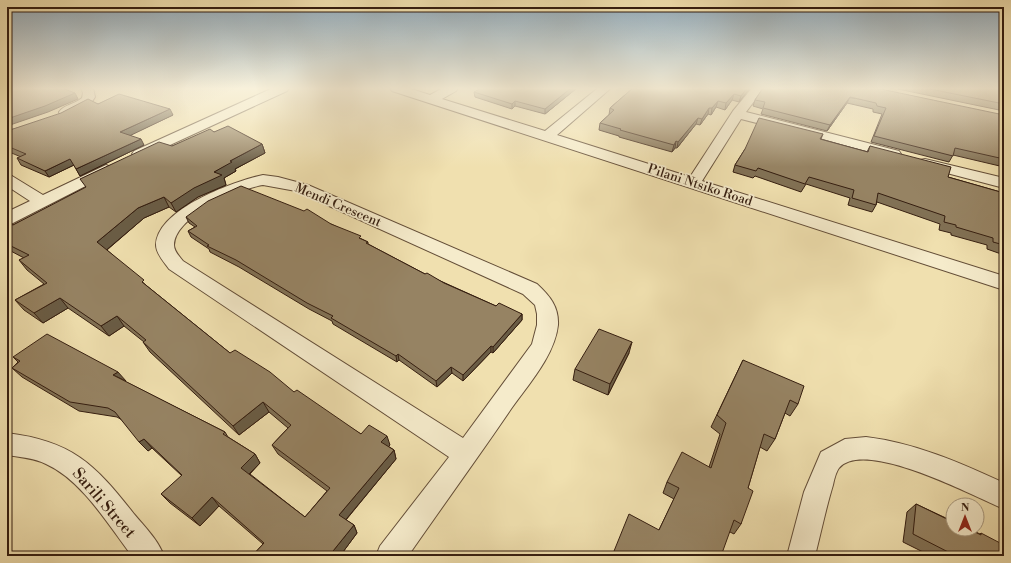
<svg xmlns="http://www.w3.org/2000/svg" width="1011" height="563" viewBox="0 0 1011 563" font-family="'Libre Bodoni',serif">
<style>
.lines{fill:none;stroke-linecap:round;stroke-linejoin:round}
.street-casing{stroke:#644e38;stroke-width:2}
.street{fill:#f5ebcb;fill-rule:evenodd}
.wall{fill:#817155;stroke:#351e10}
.shaded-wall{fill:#695c45;stroke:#351e10}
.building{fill:#968363;stroke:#351e10}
.labels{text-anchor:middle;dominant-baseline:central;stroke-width:3.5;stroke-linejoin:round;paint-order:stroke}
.street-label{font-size:13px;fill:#351e10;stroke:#f5ebcb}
.near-street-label{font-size:16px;fill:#351e10;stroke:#f5ebcb}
</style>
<rect width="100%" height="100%" fill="#f0e0af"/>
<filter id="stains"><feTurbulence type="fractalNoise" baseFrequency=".005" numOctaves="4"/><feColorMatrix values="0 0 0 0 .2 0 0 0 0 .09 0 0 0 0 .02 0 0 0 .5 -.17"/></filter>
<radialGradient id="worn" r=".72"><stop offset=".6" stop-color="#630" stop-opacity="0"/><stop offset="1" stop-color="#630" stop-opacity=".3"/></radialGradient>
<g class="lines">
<g class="street-casing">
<path id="street" d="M81,88H93L95,97C89,108 73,118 60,115L59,112C63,105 75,104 82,98L83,93Z
M273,88H289L287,91L144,157L139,158L134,157L132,154L134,151Z
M390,88H408L430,95L443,88H458L456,91L442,99L545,131L598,88H611L557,135L690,177L733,111L752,88H764L746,112L899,151L901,154L899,157L894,158L741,119L702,181L1004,276V290L392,91Z
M925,159L1004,178V188L920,166L918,163L920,160Z
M106,165L111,167L114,170L111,173L13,223L7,224V212L30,201L7,186V174L12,176L43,195Z
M263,175L278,177L308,185L537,284C550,296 559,307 558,325C555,355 528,385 511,409C477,459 442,507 408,556H376L380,546L449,457L169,269C165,263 156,254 156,245C157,209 234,181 263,175ZM263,185L296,191L523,294L535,305L537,314V325L532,344L463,438L183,261C179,256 174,251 174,245C175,216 239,189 263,185Z
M7,433C72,441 95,464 134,514C145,527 158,540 164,556H132C109,526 82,480 46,464C34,458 20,457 7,455Z
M866,437C915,443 959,462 1004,483V509C975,497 865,438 839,468C836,472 834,480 833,485C826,508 821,532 815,556H787L804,492L821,452L845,439Z"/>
</g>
<use href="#street" class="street"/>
</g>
<path class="wall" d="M577,88L545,114L515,106L512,109L475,97L474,92Z
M633,88H750L739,102L732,100L725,110L716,107L711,115L708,114L700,125L696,124L677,148H675L672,152L619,137V136L599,130L600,123L609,115L610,108Z
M763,88L1004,115V167L953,155L949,162L871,142L882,114L873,112V109L847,103L827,131L761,114L763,109L753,106L755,100Z
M893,88H1004V111Z
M98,104L173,115L130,135L144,145L80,176L74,165L49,177L21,165L17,158L21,157L7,151V131Z
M214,132L262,144L265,153L235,169L236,171L224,178L226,185L198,197L176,212L169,207L144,218L107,250L147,286L230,353L361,434L390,445L388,446L394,450L396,459L346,520L354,525L357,533L340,556H252L263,544L219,506L200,526L170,503L161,494L182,476L152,448L148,451L122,420L117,417L79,411L22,377L12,368L18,362L13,357L126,382L225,432L228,437L255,454L260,463L250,474L305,517L327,491L278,454L272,445L288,428L269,412L239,435L150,352L143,342H144L124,326L109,336L68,308L43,323L24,310L15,300L44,284L27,270L19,260L24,258L7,249V223L13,225L172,146Z
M823,134L821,139L867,152L870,146L948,177L1004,193V255L987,249V245L951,235V233L939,230L940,224L877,202L876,205L872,212L848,205L850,198L806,184L801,192L755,176L753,178L733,172L735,165L745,149Z
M186,217L331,224L368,242V244L425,274L496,306L522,314V320L493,353L491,352L463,381L452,373L437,387L399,360L397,362L333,324L332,321L309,309L239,267L210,252L209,249L191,237L188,231L195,227L189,223Z
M629,353L608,395L573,380L575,369Z
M743,360L798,404L790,416L785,413L775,439L767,451L760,447L748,488L741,524L734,534L730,532L659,530L674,499L663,493L667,482L709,467L720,434L711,427Z
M916,504L980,534L981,533L1004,556H931L903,542L907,512Z"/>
<path class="shaded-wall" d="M571,88H577L545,114V109Z
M747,88H750L739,102L741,96Z
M75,93L78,99L48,112L7,126V119Z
M734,94L732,100L725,110L726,103Z
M850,97L847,103L827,131L830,125Z
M515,101V106L512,109V104Z
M718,101L716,107L711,115L712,108Z
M709,108L708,114L700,125L702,119Z
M170,109L173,115L123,139L120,132Z
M698,118L696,124L677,148L678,142Z
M141,139L144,145L80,176L76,169Z
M676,141L675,148L672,152L674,145Z
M262,144L265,153L235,169L236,171L224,178L226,185L198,197L176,212L171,203L230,161Z
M70,159L74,165L49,177L45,171Z
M164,197L169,207L144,218L104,252L97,242L138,208Z
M60,298L68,308L43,323L34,313Z
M522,314V320L493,353V347Z
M117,316L124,326L109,336L101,326Z
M632,342L629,353L608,395L610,384Z
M491,346V352L463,381V375Z
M398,354L399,360L397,362L396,356Z
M451,367L452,373L437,387L436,381Z
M118,372L126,381L113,375Z
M263,402L269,412L239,435L233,426Z
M387,436L390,445L384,451L381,442Z
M144,439L152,448L148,451L139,442Z
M394,450L396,459L343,523L339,515Z
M255,454L260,463L247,476L241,468Z
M212,497L219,506L200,526L192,518Z
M354,525L357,533L340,556H329Z"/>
<path class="building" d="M7,88H62L75,93L45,106L7,119Z
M481,88H571L545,109L515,101L512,104L474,92Z
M633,88H747L741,96L734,94L726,103L718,101L712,108H709L702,119L698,118L678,142L676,141L674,145L620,130L621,129L600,123L614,110L610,108Z
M763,88H876L1004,115V159L955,148L953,156L874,136L886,108L877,106L876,103L850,97L830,125L763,108L765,102L755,100Z
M925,88H1004V104Z
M119,94L170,109L120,132L141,139L76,169L70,159L45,171L17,158L26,154L7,146V131L61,113L88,99L98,104Z
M759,118L823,134L820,139L868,152L870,146L951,167L948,177L1004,193V245L993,242V238L956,227V225L944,222L945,216L878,193L876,205L852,198L854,190L809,177L805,184L758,168L756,171L735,165L745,149Z
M228,126L262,144L230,161L232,162L214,172L222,175L194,188L171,203L164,197L138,208L97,242L144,280L142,282L230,353L235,350L270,372L294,392L297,390L361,434L369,425L387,436L381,442L394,450L339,515L354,525L329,556H252L264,543L212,497L192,518L161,494L182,475L144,439L139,442L115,412L108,408L70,402L12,368L20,361L13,357L47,334L118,372L113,375L225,432L223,434L255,454L241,468L305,517L330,488L272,445L291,425L263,402L233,426L143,342L146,340L117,316L101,326L60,298L34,313L15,300L47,283L19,260L29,255L7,244V223L13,225L86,187L80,179L159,142L172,146L210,129L214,132Z
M241,186L304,211L307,209L331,224L361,236L359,238L368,242L366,243L425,274L427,273L444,283L496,306L499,303L522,314L493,347L491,346L463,375L451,367L436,381L398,354L396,356L331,318L333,316L307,303L236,260L207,246L209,245L188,231L197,226L186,217L208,201Z
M599,329L632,342L610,384L575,369Z
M743,360L804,386L798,404L790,400L775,439L764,434L748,488L753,491L741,524L734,520L721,556H612L629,514L659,530L679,488L667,482L682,452L711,468L726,423L717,415Z
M916,504L953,522V529H969L981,535V533L1002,544L1004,547V556H956L913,534Z"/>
<linearGradient id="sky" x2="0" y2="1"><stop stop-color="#91abbc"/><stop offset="0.53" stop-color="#f8f1db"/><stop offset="1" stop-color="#f8f1db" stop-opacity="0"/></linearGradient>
<rect width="1011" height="167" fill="url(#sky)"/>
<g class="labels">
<g class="street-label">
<text transform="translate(700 185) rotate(18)">Pilani Ntsiko Road</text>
<text transform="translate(338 205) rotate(23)">Mendi Crescent</text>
</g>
<g class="near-street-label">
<text transform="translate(104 503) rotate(49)">Sarili Street</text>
</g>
</g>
<rect width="1011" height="563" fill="none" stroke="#f0e0af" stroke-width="24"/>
<rect x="8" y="8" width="995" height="547" fill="none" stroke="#351e10" stroke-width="2"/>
<rect x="12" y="12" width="987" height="539" fill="none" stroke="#351e10"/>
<g transform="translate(965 517)"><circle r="19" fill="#f5ebcb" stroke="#a89980"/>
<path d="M0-3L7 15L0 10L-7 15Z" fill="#8f2418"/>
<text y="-6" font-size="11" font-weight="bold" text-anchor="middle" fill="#351e10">N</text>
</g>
<rect width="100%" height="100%" filter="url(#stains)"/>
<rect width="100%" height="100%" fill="url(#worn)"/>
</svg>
